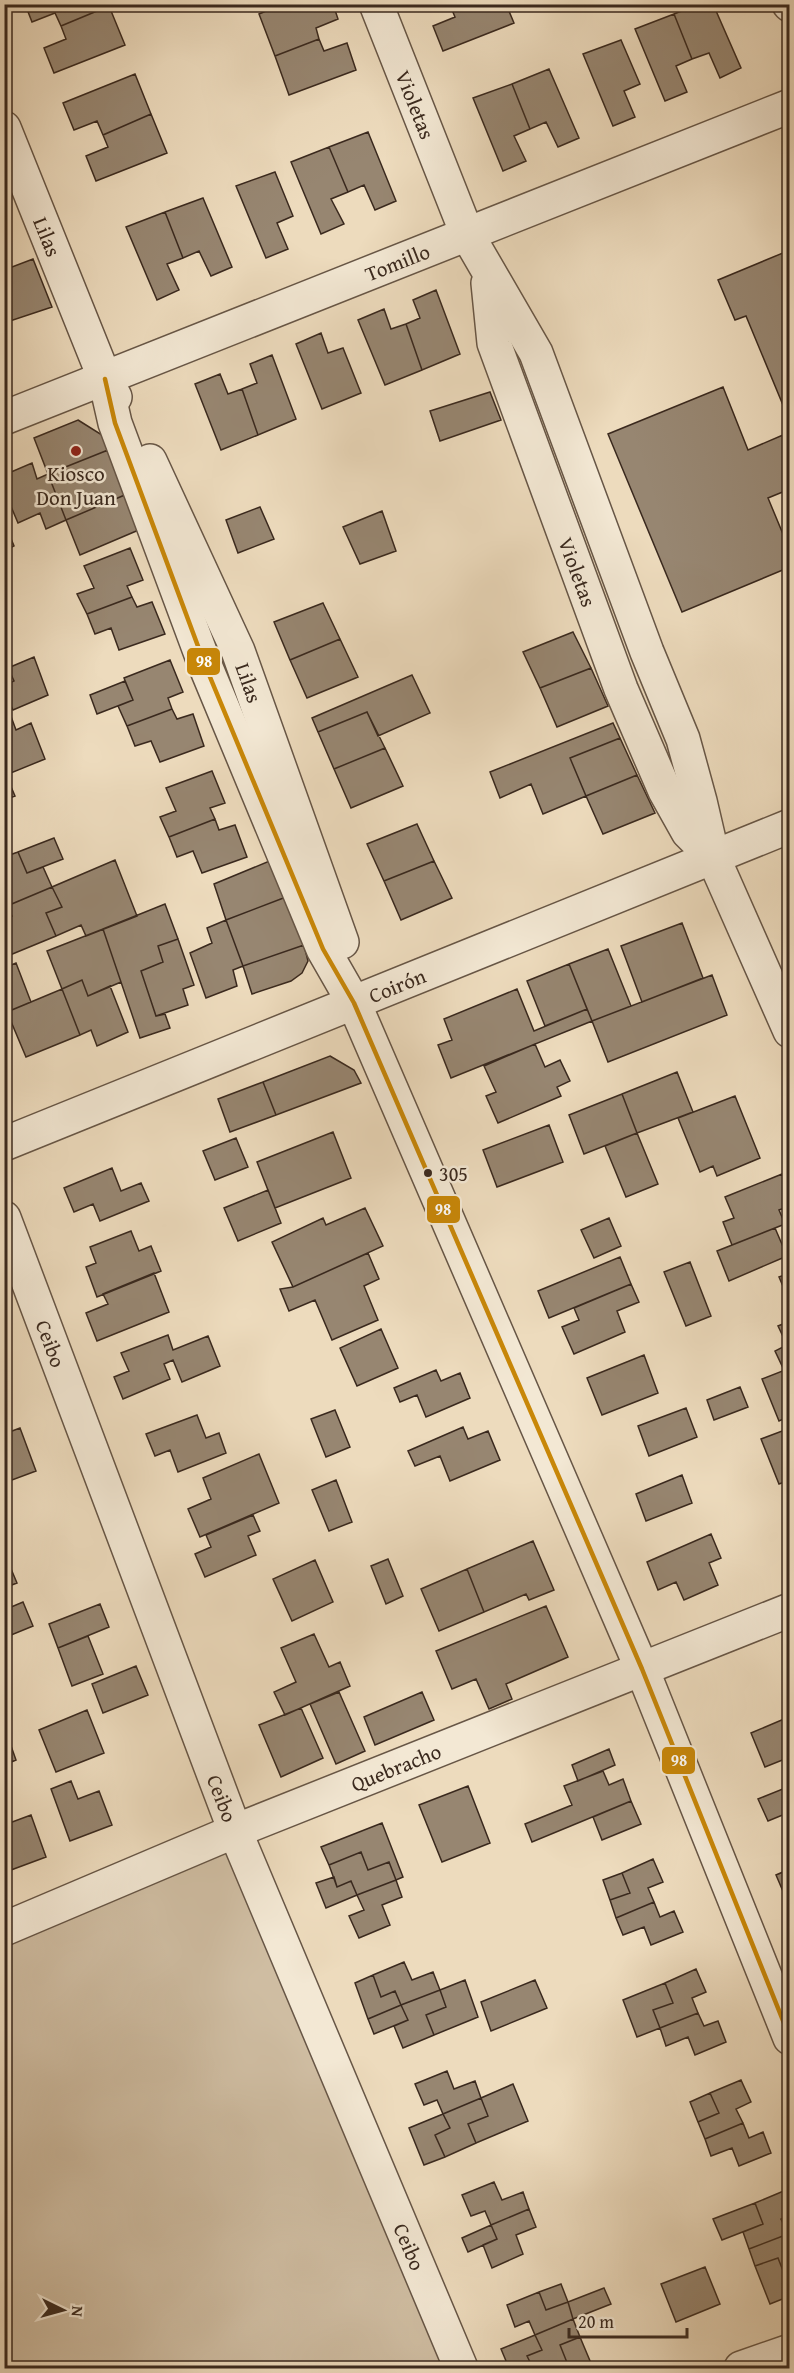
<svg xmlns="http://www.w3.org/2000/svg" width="794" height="2373" viewBox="0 0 794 2373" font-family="'Gentium Book Plus',serif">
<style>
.green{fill:#cfbda2;stroke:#847360;stroke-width:1.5}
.building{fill:#978671;stroke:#3a291e;stroke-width:1.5}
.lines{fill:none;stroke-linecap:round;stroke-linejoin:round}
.minor-casing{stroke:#675646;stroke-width:36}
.minor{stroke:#f3e8d4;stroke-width:33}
.bus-1-casing{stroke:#f3e8d4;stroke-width:9}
.bus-1{stroke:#c88708;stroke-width:4.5}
.poi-dot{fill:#8f2418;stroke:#f3e8d4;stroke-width:2}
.bus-dot{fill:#3a291e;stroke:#f3e8d4;stroke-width:2}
.labels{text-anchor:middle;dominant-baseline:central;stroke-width:5;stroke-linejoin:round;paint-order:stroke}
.bus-label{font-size:20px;fill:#3a291e;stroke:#f3e8d4;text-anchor:start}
.street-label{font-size:21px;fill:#3a291e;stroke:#f3e8d4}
.poi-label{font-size:21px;fill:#3a291e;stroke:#f3e8d4}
.line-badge{stroke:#f3e8d4;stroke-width:2}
.badge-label{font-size:16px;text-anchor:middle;font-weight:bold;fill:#fff}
</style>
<rect width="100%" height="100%" fill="#eddbbd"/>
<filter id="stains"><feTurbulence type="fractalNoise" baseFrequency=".00333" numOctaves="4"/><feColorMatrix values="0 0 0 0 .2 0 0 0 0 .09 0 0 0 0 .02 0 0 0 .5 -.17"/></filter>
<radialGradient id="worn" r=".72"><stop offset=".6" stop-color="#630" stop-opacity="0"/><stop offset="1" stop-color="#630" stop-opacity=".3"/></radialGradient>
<path class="green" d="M235,1831L461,2368H5V1929Z"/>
<path class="building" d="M25,4H108L109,6L61,26L55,13L32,22Z
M283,4H333L338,19L316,28L319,39L275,56L259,14Z
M506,4L514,23L443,51L433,26L455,17L450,5Z
M699,4H713L741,68L720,78L709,53L692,59L674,14Z
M109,6L125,45L54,73L44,48L66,39L61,26Z
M674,14L692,59L676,66L687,92L665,101L635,29Z
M319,39L324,51L347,43L356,70L289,95L275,56Z
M621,40L640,84L624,91L635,117L613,126L583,54Z
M549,69L579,138L558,147L546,122L530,129L512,84Z
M135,74L151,114L103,135L97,121L74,130L63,103Z
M512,84L530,129L514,136L526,161L503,171L473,98Z
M151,114L167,153L96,181L86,156L108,147L103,135Z
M368,132L396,201L375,210L364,185L348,192L329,147Z
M329,147L348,192L331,199L344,224L321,234L291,162Z
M275,172L293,216L277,223L288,249L266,258L236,186Z
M203,198L232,267L211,276L199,251L183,258L165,212Z
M165,212L183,258L167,264L179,290L157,300L126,227Z
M790,250V422L746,316L735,320L718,280Z
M33,259L52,307L4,323V270Z
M436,290L460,354L422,370L406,324L420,318L413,300Z
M384,309L391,329L406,324L422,370L385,385L358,320Z
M321,333L328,353L343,348L361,393L322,409L296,344Z
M272,355L296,419L258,435L242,389L257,383L250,364Z
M220,374L228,394L242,389L258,435L221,450L195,384Z
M723,387L748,450L790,432V489L768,498L790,551V567L682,612L608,434Z
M490,392L501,420L440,441L430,411Z
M78,420L102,435L108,450L48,474L34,438Z
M108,450L127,494L66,520L48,474Z
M32,463L37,479L48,474L66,520L46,529L40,513L18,523L4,490V475Z
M127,494L141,529L80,555L66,520Z
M260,507L274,539L238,553L226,520Z
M382,511L396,551L360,564L343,527Z
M4,522L14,546L4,551Z
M130,548L143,580L127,586L132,597L87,614L77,594L94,588L84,566Z
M132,597L137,607L152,602L165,634L119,650L111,628L95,634L87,614Z
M323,603L340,639L290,660L274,622Z
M573,632L591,668L540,688L523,652Z
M340,639L358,677L307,698L290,660Z
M34,657L48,695L13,710L4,691V686L14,681L8,668Z
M170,660L183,692L168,698L172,709L127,726L118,706L133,700L124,678Z
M591,668L608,706L557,727L540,688Z
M412,675L430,713L378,736L367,712L318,732L312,718Z
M125,681L133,700L97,714L90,695Z
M172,709L177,719L193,714L204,746L160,762L151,741L135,746L127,726Z
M9,711L16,730L31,723L45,759L6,775L4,713Z
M367,712L385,748L334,769L318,732Z
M613,723L620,738L570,758L586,796L543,814L531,784L500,798L490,772Z
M620,738L637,775L586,796L570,758Z
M385,748L403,786L351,808L334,769Z
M212,771L225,803L210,808L215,819L169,837L160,817L176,811L166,788Z
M6,775L15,796L4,800V776Z
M637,775L655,813L603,834L586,796Z
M215,819L219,830L235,825L247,857L202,873L193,851L177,857L169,837Z
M417,824L434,861L384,881L367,844Z
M54,838L63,859L27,873L18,852Z
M18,852L27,873L43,867L52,887L7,906L4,901V857Z
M115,860L137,916L86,936L81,925L56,936L46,913L62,907L52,887Z
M272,860L286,897L226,920L214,884Z
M434,861L452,898L401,920L384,881Z
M52,887L62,907L46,913L56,936L10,955L4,942V919L12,916L7,906Z
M286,897L304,945L243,966L226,920Z
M165,904L178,939L158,946L163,962L141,971L156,1016L165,1014L170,1028L140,1038L103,929Z
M226,920L243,966L233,970L237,986L206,998L190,953L212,943L207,928Z
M682,923L703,978L642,1002L621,946Z
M103,929L121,982L88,996L82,980L62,989L47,951Z
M178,939L194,985L183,989L188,1005L156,1016L141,971L163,962L158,946Z
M304,945L308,961L302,973L291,981L252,994L243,966Z
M608,949L631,1006L592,1021L569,964Z
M16,963L31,1002L7,1012L4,1006V968Z
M569,964L587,1009L545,1026L527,981Z
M712,975L727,1015L608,1062L592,1021Z
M82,980L88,996L110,986L128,1032L97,1046L91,1030L80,1035L62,989Z
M62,989L80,1035L26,1057L7,1012Z
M517,989L534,1031L587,1009L592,1021L451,1078L438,1045L452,1040L444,1019Z
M535,1044L545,1067L560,1060L570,1081L557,1087L561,1096L498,1123L486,1096L496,1092L484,1066Z
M330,1056L354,1070L361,1083L276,1115L263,1082Z
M677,1072L693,1112L637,1133L622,1094Z
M263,1082L276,1115L230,1132L218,1099Z
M622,1094L637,1133L584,1154L569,1115Z
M735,1096L760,1158L717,1176L713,1166L700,1172L678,1118Z
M549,1125L563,1162L497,1187L483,1150Z
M333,1132L351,1178L275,1208L257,1162Z
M637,1133L658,1184L626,1197L605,1146Z
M236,1138L248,1167L215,1180L203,1151Z
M112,1168L121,1191L141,1183L149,1201L100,1221L93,1204L74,1212L64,1188Z
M782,1174L790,1192V1206L779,1210L785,1224L732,1245L723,1222L734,1218L725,1197Z
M268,1190L281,1223L238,1241L224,1208Z
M365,1208L383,1246L293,1287L272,1242L323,1218L326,1225Z
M609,1218L621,1246L594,1258L581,1230Z
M775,1228L787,1256L729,1281L717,1251Z
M131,1231L139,1251L151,1246L161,1271L97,1297L86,1267L96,1263L90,1247Z
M368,1253L379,1279L364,1286L378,1320L332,1340L315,1300L289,1311L280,1289L293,1287Z
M620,1257L631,1284L549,1318L538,1291Z
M690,1262L711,1316L686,1326L664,1272Z
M154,1273L169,1312L97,1341L86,1313L108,1304L103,1294Z
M790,1273V1297L788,1298L779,1277Z
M631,1284L639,1302L617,1311L625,1332L574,1354L562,1327L579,1320L574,1308Z
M790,1321V1368L784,1370L775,1351L787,1345L778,1326Z
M381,1329L398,1368L357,1386L340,1348Z
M168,1335L173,1350L208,1336L220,1366L182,1382L173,1360L164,1364L170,1379L123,1399L114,1377L129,1371L121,1353Z
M644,1355L658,1393L602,1415L587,1378Z
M790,1368V1416L779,1421L762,1379Z
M436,1370L441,1381L460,1373L470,1398L426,1417L417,1395L400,1402L394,1388Z
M740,1387L748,1407L714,1420L707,1400Z
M686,1408L697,1437L649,1456L638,1426Z
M335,1410L350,1447L326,1457L311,1419Z
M197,1415L206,1438L219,1433L226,1453L178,1472L170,1450L155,1456L146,1434Z
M463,1427L468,1439L488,1431L500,1460L450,1481L440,1456L415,1466L408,1451Z
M20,1428L36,1471L4,1483V1434Z
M790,1428V1480L779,1484L761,1439Z
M259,1454L279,1503L200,1537L188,1509L211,1499L203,1478Z
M682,1475L692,1503L646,1521L636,1494Z
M336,1480L352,1522L329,1531L312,1490Z
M253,1515L260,1531L248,1536L256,1555L205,1577L195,1554L211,1547L206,1535Z
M711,1534L721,1558L709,1563L718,1585L684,1600L676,1582L658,1590L647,1562Z
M533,1541L554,1590L529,1600L526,1594L484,1612L467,1569Z
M6,1557L17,1583L4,1588V1558Z
M388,1559L403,1596L386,1604L371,1566Z
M315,1560L333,1602L292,1621L273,1579Z
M467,1569L484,1612L439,1631L421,1589Z
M23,1602L33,1626L4,1638V1610Z
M100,1604L109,1627L58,1648L49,1624Z
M546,1606L568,1657L506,1684L512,1699L489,1709L476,1679L452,1689L436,1651Z
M314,1634L329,1667L340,1662L350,1686L285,1715L274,1692L296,1682L281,1648Z
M88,1636L103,1674L72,1686L58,1648Z
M136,1666L148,1695L103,1713L92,1684Z
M339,1692L365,1751L336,1764L310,1704Z
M422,1692L434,1720L375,1745L364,1717Z
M301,1708L323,1758L281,1777L259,1725Z
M87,1710L104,1753L56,1772L39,1730Z
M784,1719L790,1731V1757L765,1767L751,1733Z
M4,1726L16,1760L4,1765Z
M609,1749L615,1765L578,1781L572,1765Z
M603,1771L609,1785L623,1779L631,1801L532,1842L525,1824L572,1805L564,1786Z
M71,1781L78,1799L99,1791L112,1825L70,1841L51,1789Z
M468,1786L490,1843L442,1862L419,1805Z
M790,1786V1812L768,1821L758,1799Z
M631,1801L641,1824L602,1840L593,1817Z
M31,1815L46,1857L11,1870L4,1854V1825Z
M382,1823L403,1877L396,1880L389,1862L368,1870L361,1852L329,1865L321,1847Z
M361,1852L368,1870L389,1862L396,1880L357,1895L351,1881L337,1887L329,1865Z
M653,1859L663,1882L648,1888L654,1902L616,1918L610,1900L630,1893L622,1873Z
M790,1869V1894L785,1896L776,1875Z
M622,1873L630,1893L610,1900L603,1880Z
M334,1877L337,1887L351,1881L357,1895L326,1908L316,1883Z
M396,1880L402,1897L382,1905L390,1925L359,1938L349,1916L364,1910L357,1895Z
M654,1902L660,1917L674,1911L683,1932L651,1945L644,1927L623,1935L616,1918Z
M404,1962L412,1980L433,1972L440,1990L401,2005L395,1991L381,1997L373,1975Z
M696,1969L706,1992L692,1998L698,2013L660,2028L653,2010L673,2003L665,1983Z
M373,1975L381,1997L395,1991L401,2005L368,2019L355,1983Z
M465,1980L478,2017L434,2035L426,2015L446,2007L440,1990Z
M535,1980L547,2008L491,2031L481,2002Z
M665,1983L673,2003L653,2010L660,2028L637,2037L623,2000Z
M440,1990L446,2007L426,2015L434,2035L403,2048L394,2026L408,2020L401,2005Z
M401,2005L408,2020L374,2034L368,2019Z
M698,2013L704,2026L718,2021L726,2042L695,2055L688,2037L666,2046L660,2028Z
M447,2071L454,2089L475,2081L481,2098L443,2114L437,2100L424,2105L415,2084Z
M741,2080L751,2102L736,2109L743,2123L705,2139L698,2122L719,2113L710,2093Z
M513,2084L528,2121L476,2143L468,2124L488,2116L481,2098Z
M710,2093L719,2113L698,2122L690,2102Z
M481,2098L488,2116L468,2124L476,2143L445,2157L435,2135L450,2128L443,2114Z
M443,2114L450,2128L435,2135L445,2157L424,2165L409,2128Z
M743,2123L749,2138L763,2132L771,2153L739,2166L732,2148L711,2156L705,2139Z
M494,2182L502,2200L523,2192L529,2209L491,2225L485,2211L471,2216L462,2195Z
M786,2190L790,2198V2215L781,2219L788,2234L749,2249L743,2232L763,2224L755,2203Z
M755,2203L763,2224L722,2240L713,2219Z
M529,2209L536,2227L516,2235L523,2254L492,2268L483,2245L497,2239L491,2225Z
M491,2225L497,2239L468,2252L462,2238Z
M788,2234L790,2275L785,2276L778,2258L755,2266L749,2249Z
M778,2258L785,2276L790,2275V2296L770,2304L755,2266Z
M705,2267L720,2304L676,2322L661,2284Z
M561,2284L568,2302L546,2310L539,2292Z
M604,2288L611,2304L573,2319L568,2302Z
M539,2292L546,2310L568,2302L573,2319L535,2335L529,2321L515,2327L507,2305Z
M573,2319L580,2337L560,2345L568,2365L559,2368H533L527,2356L542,2350L535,2335Z
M535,2335L542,2350L527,2356L533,2368H509L501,2349Z
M580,2337L593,2368H559L568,2365L560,2345Z"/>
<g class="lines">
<g class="minor-casing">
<g id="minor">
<path id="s1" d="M376,4L467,234L536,353L647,652L683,739L700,801L713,857L790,1031"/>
<path d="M789,4L790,5"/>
<path id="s2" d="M4,128L105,379L115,397"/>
<path id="s3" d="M488,283L494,343L621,689L665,791L688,832L709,853"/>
<path d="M105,379L115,423L205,665L323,949L354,1003L642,1669L790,2038"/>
<path id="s4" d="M4,418L790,106"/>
<path id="s5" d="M150,461L238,651L342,942"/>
<path id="s6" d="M4,1144L790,826"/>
<path id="s7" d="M4,1218L235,1831L461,2368"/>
<path id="s8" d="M4,1929L235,1831L790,1610"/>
<path d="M741,2368L790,2351"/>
</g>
</g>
<use href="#minor" class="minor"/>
<g class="bus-1-casing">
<path id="bus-1" d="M105,379L115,423L205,665L323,949L354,1003L642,1669L790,2038"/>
</g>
<use href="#bus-1" class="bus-1"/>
</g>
<circle class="poi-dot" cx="76" cy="451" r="6"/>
<circle class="bus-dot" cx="428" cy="1173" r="5"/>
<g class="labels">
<g class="bus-label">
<text x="439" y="1173">305</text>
</g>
<g class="street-label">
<text stroke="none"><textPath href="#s1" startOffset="108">Violetas</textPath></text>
<text stroke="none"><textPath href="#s2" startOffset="117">Lilas</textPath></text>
<text stroke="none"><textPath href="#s4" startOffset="423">Tomillo</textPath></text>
<text stroke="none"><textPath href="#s3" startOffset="304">Violetas</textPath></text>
<text stroke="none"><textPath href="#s5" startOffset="243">Lilas</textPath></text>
<text stroke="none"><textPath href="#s6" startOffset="424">Coirón</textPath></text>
<text stroke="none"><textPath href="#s7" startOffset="134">Ceibo</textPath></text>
<text stroke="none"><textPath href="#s8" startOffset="424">Quebracho</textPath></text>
<text stroke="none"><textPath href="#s7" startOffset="620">Ceibo</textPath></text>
<text stroke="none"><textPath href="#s7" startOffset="1106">Ceibo</textPath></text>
</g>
<g class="poi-label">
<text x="76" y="473">Kiosco<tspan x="76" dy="24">Don Juan</tspan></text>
</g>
</g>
<g class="line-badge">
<rect x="186" y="647" width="35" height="29" rx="6" fill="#c88708"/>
<rect x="426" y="1195" width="35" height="29" rx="6" fill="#c88708"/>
<rect x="661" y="1746" width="35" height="29" rx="6" fill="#c88708"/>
</g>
<g class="badge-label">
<text x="204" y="667">98</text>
<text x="443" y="1215">98</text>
<text x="679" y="1766">98</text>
</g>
<rect width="794" height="2373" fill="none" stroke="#eddbbd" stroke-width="24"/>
<rect x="6" y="6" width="782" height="2361" fill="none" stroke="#3a291e" stroke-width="3"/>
<rect x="12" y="12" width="770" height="2349" fill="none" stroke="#3a291e" stroke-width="1.5"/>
<g transform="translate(63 2310) rotate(95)" stroke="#f3e8d4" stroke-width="4.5" paint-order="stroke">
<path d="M0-4.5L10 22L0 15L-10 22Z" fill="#3a291e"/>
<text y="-9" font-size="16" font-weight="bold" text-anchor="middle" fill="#3a291e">N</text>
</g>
<path d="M569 2328v9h118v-9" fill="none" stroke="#3a291e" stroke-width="3"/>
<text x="578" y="2328" font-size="18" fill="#3a291e" stroke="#f3e8d4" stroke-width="4.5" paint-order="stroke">20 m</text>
<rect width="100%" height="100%" filter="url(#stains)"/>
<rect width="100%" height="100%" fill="url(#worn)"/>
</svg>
